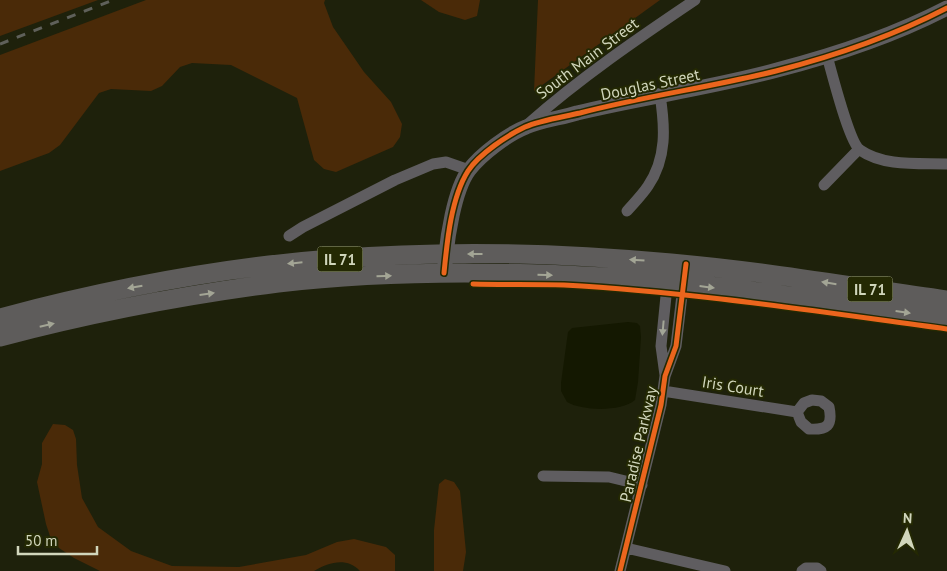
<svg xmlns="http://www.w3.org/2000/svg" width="947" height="571" viewBox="0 0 947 571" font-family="'PT Sans',sans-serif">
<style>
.green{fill:#4a2a08}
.water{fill:#141801}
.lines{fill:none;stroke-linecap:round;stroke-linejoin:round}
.minor{stroke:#5f5d60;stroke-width:11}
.tertiary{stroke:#5f5d60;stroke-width:15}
.primary{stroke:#5e5c5b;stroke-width:19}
.rail{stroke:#5f605a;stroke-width:3;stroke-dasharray:9 9;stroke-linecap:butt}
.cycleway-casing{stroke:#242903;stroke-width:8}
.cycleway{stroke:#eb651d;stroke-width:5}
.oneway{fill:#a3a595}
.oneway2{fill:#a3a697}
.labels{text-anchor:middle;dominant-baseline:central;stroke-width:4;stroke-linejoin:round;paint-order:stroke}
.shield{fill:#242903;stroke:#9da284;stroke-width:1}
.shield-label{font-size:15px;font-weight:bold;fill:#d1d6bc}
.street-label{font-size:16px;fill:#d1d6bc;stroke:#242903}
</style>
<rect width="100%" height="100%" fill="#1e210b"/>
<path class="green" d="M0,0H98L0,36Z
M146,0H325L324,3L333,27L364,72L391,102L402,124L400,137L393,147L336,172L324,169L314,160L297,98L231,65L192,63L180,67L162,86L151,91L111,89L99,93L60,145L49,153L0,171V55Z
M421,0H480L477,16L465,20L439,12Z
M538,0H660L534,91Z
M53,424L65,425L73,430L76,439L77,465L82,498L98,527L131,551L172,566L239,567L306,555L337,542L354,539L386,547L395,555V571H360C347,557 329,562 314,571H100L74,558L59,548L51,539L46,524L37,482L42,464V443Z
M445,479L454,482L460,491L466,552L463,571H434V530L439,484Z"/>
<path class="water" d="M628,322L637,323L640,326L641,337L638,382L635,400C621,412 582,411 567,402L561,391V383L568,332L572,328Z"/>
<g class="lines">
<path class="minor" d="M827,56C832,73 849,142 860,150C884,167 920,163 947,164
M528,124C580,78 637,39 695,0
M824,185L859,149
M627,211C634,203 642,195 648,186C667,158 665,127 660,95
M289,236L303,227L395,180L433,164L446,162L469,170
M665,375L661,346L668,276
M663,391L797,412
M812,400L821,401L829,407C833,426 827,430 809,429L801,422L797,412L804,403Z
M543,476L609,477L642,485
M626,548L725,571
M620,571L661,405L665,376L676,346L684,278
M802,571L806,568H817L821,571"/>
<path class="tertiary" d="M445,264C447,239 454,190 469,170C481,154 508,134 526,127C542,120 561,118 577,113C643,97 711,88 777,70C835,55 893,36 947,8"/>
<path class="primary" d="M0,318C131,283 267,259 402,255C492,251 582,255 671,263C763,271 855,287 947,300
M0,337C91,313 184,295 278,283C386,270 496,271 604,277C719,283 833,303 947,318"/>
<path class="rail" d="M0,44L113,0"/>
<g class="cycleway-casing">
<path id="cycleway" d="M444,273C447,242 451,198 468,171C479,154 508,135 525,127C541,120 563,117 580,113C645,96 712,87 776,71C835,56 893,36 947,8
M473,284C503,285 533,284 564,285C692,292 820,312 947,329
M620,571L661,405L665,376L676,346L686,264"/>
</g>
<use href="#cycleway" class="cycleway"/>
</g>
<defs><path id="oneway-solid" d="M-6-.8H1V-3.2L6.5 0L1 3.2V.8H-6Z" transform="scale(1.25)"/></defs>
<g class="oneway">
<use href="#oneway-solid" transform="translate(475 254) rotate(-180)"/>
<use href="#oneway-solid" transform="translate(637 260) rotate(-176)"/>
<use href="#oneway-solid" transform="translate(295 263) rotate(174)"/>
<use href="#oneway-solid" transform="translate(545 275) rotate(2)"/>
<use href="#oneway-solid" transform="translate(384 276) rotate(-2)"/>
<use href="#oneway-solid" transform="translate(829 283) rotate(-171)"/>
<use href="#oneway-solid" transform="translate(135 287) rotate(170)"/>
<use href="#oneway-solid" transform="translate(707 287) rotate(7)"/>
<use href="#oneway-solid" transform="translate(207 294) rotate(-8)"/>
<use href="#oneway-solid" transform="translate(903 312) rotate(8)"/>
<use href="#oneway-solid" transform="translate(47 325) rotate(-13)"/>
</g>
<use class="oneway2" href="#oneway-solid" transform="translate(663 328) rotate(95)"/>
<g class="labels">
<g class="shield">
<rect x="317.5" y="246.5" width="45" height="25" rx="4"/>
<rect x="847.5" y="276.5" width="45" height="25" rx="4"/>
</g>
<g class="shield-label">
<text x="340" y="259">IL 71</text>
<text x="870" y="289">IL 71</text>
</g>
<g class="street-label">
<text transform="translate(587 58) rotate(-37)">South Main Street</text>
<text transform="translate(650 84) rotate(-12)">Douglas Street</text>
<text transform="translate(733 386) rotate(9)">Iris Court</text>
<text transform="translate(638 444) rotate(-77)">Paradise Parkway</text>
</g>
</g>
<g transform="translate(907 531) rotate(3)" stroke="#242903" stroke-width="4" paint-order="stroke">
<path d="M0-4L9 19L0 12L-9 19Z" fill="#d1d6bc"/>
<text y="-8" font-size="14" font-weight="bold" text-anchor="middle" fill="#d1d6bc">N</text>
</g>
<path d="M18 546v8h79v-8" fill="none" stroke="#d1d6bc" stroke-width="2.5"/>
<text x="25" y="546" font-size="15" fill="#d1d6bc" stroke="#242903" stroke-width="4" paint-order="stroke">50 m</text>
</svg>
